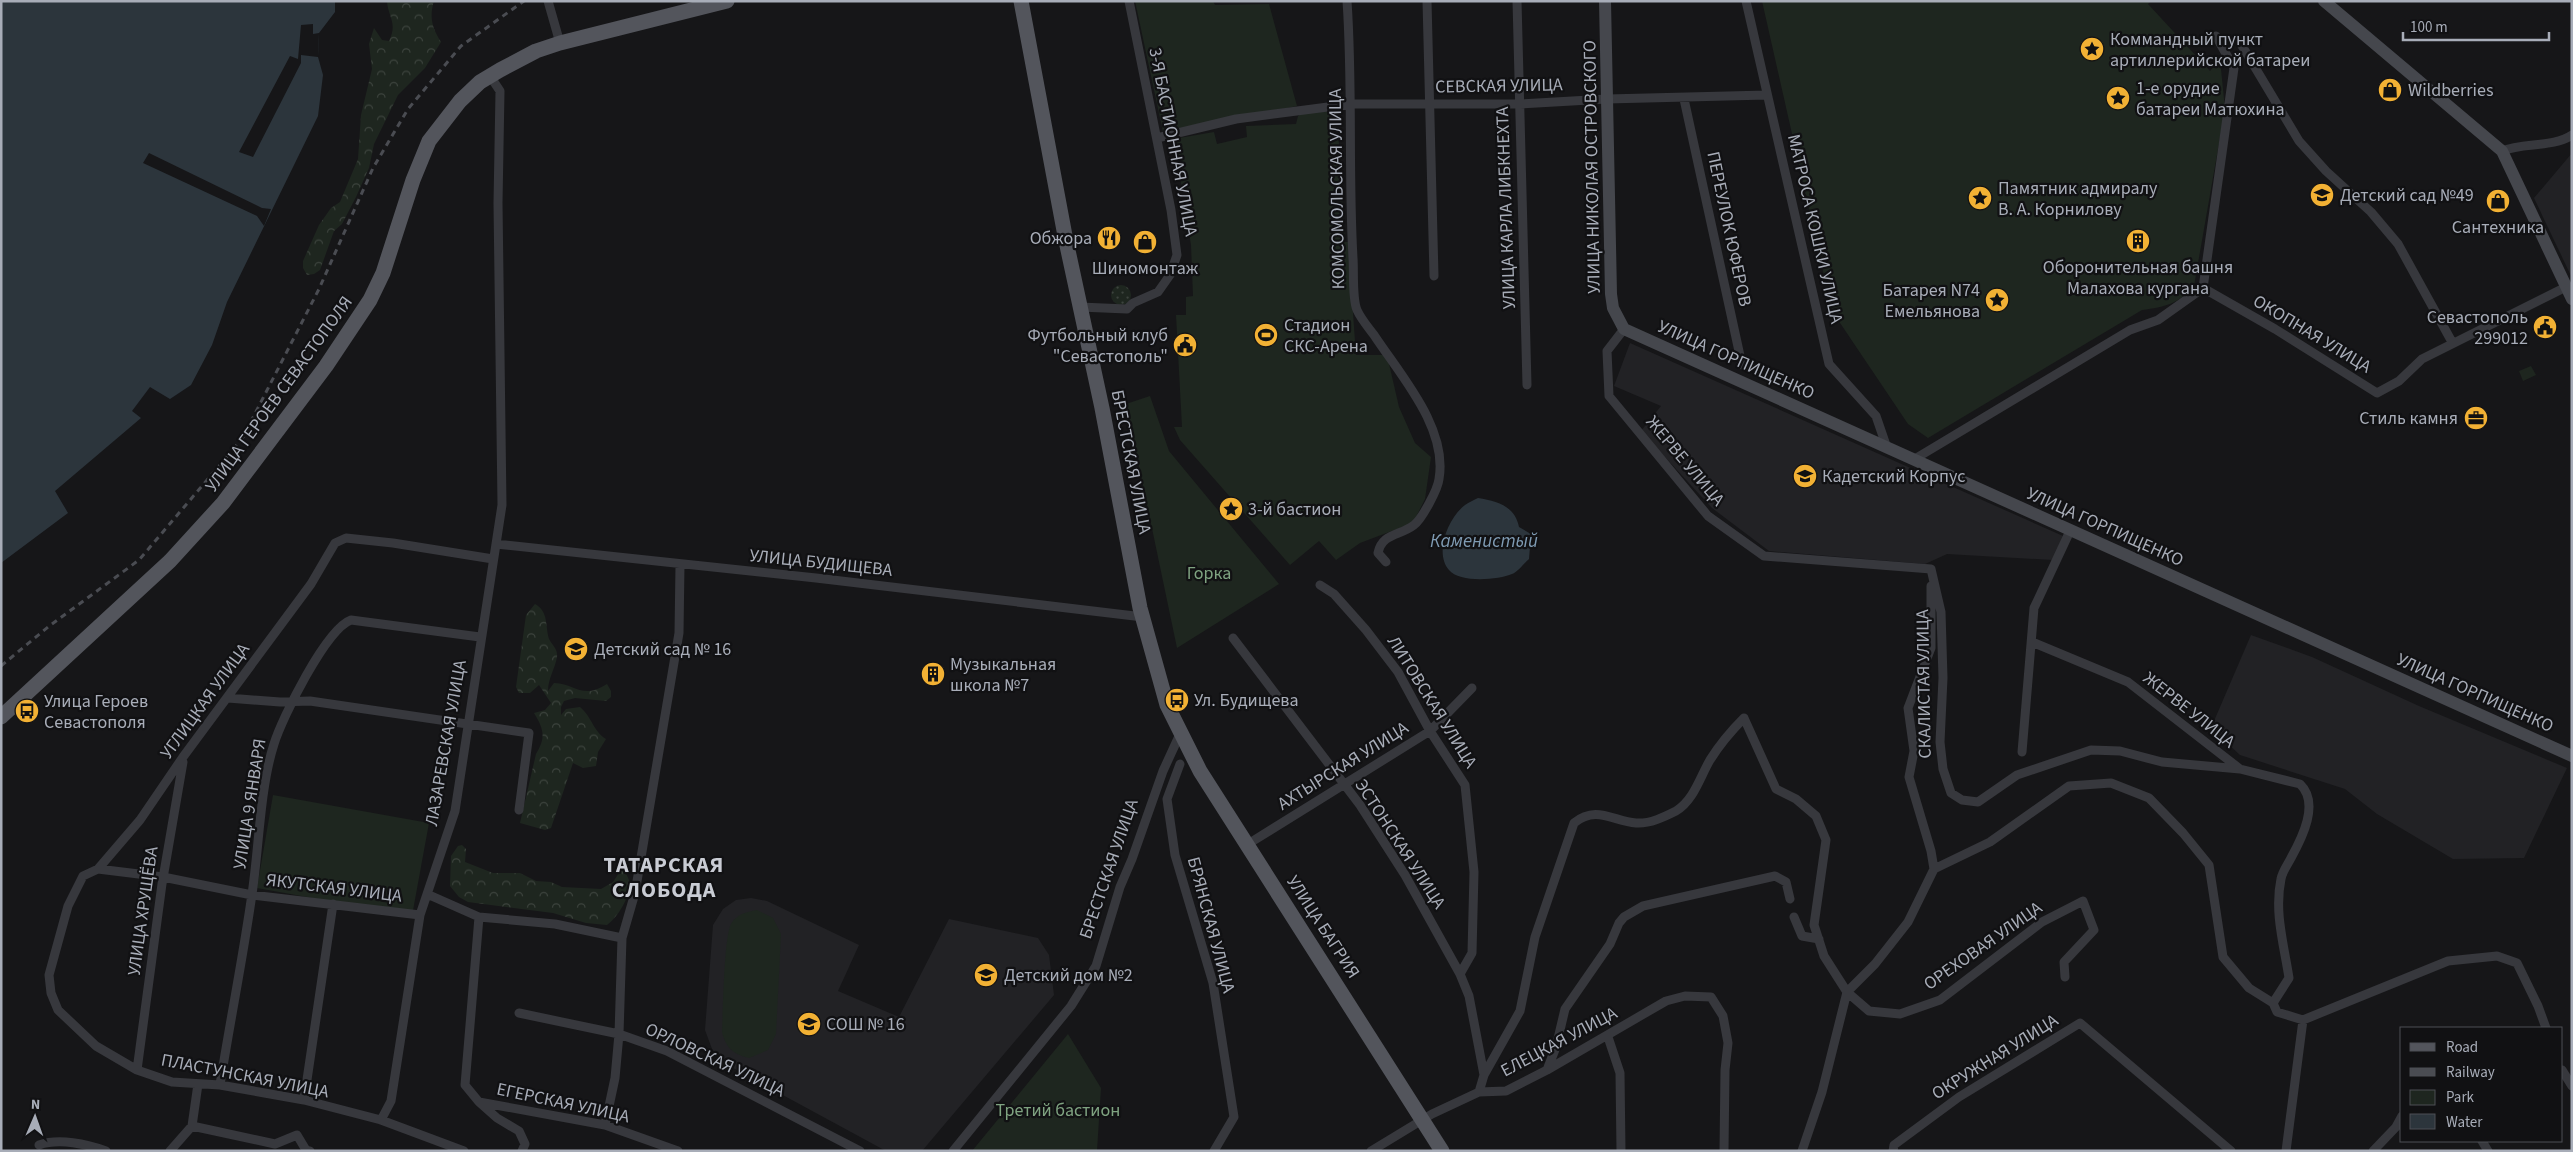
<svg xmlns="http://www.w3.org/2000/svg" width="2573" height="1152" viewBox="0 0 2573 1152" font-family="'Source Sans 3',sans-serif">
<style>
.built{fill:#222225}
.grass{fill:url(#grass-dots)}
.forest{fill:url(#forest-crowns)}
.park{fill:#1e261f}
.water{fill:#2c353c}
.pier{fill:#161618}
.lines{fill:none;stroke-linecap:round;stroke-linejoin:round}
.street{stroke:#37383d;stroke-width:9}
.secondary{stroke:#45474d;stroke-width:12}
.primary{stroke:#53555c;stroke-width:15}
.rail{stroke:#4a4c52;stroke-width:3;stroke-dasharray:6 5;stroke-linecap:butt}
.labels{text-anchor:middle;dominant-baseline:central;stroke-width:4.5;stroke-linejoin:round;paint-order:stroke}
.poi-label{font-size:18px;fill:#a8adb8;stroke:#111113;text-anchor:start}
.street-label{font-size:18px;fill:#a8adb8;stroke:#111113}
.park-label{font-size:18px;fill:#7fa381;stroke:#111113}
.water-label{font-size:19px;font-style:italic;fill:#7f9bb3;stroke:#111113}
.district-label{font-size:22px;font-weight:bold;letter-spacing:1px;fill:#c9ccd4;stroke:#111113}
</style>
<defs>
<pattern id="grass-dots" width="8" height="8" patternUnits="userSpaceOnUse" patternTransform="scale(1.25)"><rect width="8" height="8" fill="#1e261f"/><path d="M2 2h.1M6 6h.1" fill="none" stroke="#3c433d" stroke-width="1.8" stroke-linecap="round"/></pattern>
<pattern id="forest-crowns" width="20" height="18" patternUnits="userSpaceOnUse" patternTransform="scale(1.25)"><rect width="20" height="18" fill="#1e261f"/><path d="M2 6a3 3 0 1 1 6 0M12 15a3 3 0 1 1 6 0" fill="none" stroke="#3c433d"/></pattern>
</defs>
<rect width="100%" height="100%" fill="#161618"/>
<path class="built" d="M2572,153V278L2534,198Z
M1630,343L2063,536L2053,560L1947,554L1925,564L1769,551L1712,508L1641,431L1661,406L1614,386Z
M2251,635L2312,657L2419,706L2567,768L2524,858L2453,859L2377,814L2345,789L2240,755L2211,728Z
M751,898L767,901L859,945L838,991L899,1017L949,919L1038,938L1049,955L1054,995L922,1151H886L724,1063L712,1049L705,1030L713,925L723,909L736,900Z"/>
<path class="grass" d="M1111 295a10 10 0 1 1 20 0a10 10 0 1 1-20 0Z"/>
<path class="forest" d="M387,1H434C429,17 432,28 441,42L425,68L398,95L374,144L369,168L356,197L342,224L334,231L320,270L314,274L307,275L303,268V261L319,225L331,208L340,202L358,159L361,115L372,69L369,44L374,28L382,40L389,41C398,23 388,17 387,1Z
M535,604C549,612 545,626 549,639C552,645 558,649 557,657C555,669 548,678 548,691L554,683C576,684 582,700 607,684L611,691V697L606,701L575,698L564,701L561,707V715L566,709L580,707C592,717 593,731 606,739L598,752L596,766L583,768L573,763L551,828L545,830L520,823L536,754C546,738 544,729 534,713L545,710L551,703L539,685L530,693H519L516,687L526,615Z
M462,845L466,849L465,862L493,873H520L536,881L551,882L562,887L601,889L613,882L621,870L625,872C627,875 629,880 630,883C630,897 618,917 607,925L586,923L553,913L468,902L459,897L450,886L451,856L458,846Z"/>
<path class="park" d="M1135,1H1213L1215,5L1269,4L1297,106L1236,119L1163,132Z
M1762,1H2151L2148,4L2210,71L2217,63L2221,69L2225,109L2194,286C2178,304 2165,307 2142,310L1928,438L1908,424L1832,311Z
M1337,111L1345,242H1348L1356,355H1387L1399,407L1415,443L1431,457L1425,499L1413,523L1360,543L1336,560L1319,541L1290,565L1180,440L1174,427H1182L1176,315H1186V297L1193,296L1191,245L1175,146L1179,138L1214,132L1217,144L1247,137L1246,126L1296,124L1298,116L1303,113Z
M2531,366L2536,375L2523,381L2519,371Z
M1150,396L1169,451L1279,584L1177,648L1126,404Z
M273,795L429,823L412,916L257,888Z
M757,910L773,918L781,934L776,1034L768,1050L749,1058C733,1054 726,1048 722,1032C723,1012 724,937 731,924C737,914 746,912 757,910Z
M1068,1034L1101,1088L1097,1151H972Z"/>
<path class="water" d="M1,1H335V12L319,33L318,57L323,75L318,116L227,302L212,345L191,385L170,399L150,387L132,411L141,418L55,491L68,513L1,563Z
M1478,498C1497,501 1515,506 1519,527L1531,534L1529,559C1524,563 1518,572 1512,574C1498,580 1459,583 1449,570C1434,553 1448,518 1465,505C1469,502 1474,500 1478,498Z"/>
<path class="pier" d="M313,24V34L319,33L318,57L301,55V63L253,157L239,152L290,56L298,59L301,25Z
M149,153L262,208L271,209L264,226L257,216L143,163Z"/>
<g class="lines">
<path class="street" d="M548,1L560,43
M1347,1C1353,87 1348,172 1353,258C1354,271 1352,299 1357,310C1361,319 1368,327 1374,335C1401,376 1448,428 1439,479C1438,489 1422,519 1414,525C1400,536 1382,533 1378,553L1386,562
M1427,1L1434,276
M1517,1L1527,385
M1746,1L1829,364L1876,416L1887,448
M2238,39L2299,141L2326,171L2371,212L2398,244L2452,342
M1684,99L1742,365
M1157,138L1236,119L1351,104H1520L1607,99L1767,95
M2502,151C2523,142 2553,148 2572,135
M2203,288L2275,329L2377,393L2399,381L2422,359L2566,287
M2203,288L2234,68L2216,36
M1080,307L1127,309L1133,303L1158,292L1170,275L1177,255L1171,210L1129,1
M1624,329L1607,351L1609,396L1708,516L1764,556L1931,569
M1913,460L2130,330L2158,320L2203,288
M496,544L816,578L1143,617
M1931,569L1941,612L1943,678L1940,742L1943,769L1951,793L1962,800L1978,802L2017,775L2091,750L2120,751L2162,762L2240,769
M1320,585L1334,594L1366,630L1398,672L1430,731L1465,785L1474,872L1472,953L1460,974
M1931,586V648L1908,708L1914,751L1909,777L1931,851L1934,869
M1233,638L1360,805L1405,875L1460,974L1469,996L1484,1075L1479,1092
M2032,642L2128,682L2240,769L2300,784C2320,803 2302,838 2291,858C2288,864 2282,872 2281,879C2274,912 2284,945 2289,978L2273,1003
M228,698L280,702L310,701L529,733L519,810
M2022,752L2034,608L2070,531
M1180,764L1167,799L1175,855L1213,983L1234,1117L1214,1151
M1248,844L1430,731L1472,688
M98,869L163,877L252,895L420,915
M427,894L479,917L555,924L622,938
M479,917L465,1085L479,1102L605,1125L678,1151
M1794,917L1802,936L1819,939
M1847,992L1875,964L1908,922L1934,869L1990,842L2069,786L2111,783L2149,798L2183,833L2209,865L2223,957L2249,988L2273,1003L2277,1012L2303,1020L2448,961L2497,956L2517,963L2538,1006L2546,1028
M519,1013L619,1034L667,1051L860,1151
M1608,1037L1620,1073L1621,1151
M137,1070L162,884L183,762
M1547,1070L1556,1047L1565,1009L1610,944L1619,923L1624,917L1643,906L1775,876L1786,882L1790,899
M2562,1070L2572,1086
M1484,1075L1520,1011L1535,937L1574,823C1596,805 1613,821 1636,823C1650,824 1664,817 1676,811C1694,800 1700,777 1710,760C1720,744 1731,731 1744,718L1776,789L1796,799L1816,816L1826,840L1814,925L1824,956L1847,992L1869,1011L1900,1014L1940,1000L2042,922L2083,901L2094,930L2064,962L2065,977
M220,1085C230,1021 243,958 252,894C259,848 260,787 274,744C282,718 326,629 351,620L480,637
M304,1100L333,904
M479,1102L497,1118L519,1131L525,1144L522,1151
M381,1120L391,1101L420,915L455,811L502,505L498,203L500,91L490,76
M605,1125L615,1078L619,1034L622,938L635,893L679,633L680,565
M192,1126L275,1144L297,1135L306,1150L310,1151
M2482,1141L2488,1151
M39,1145C59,1138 87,1144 106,1151
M170,1151L192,1126L198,1084
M464,1151L381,1120L304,1100L220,1085L172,1082L137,1070L96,1046L58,1010L51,993L49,975L68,906L83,876L98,869L140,820L183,757L311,584L335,543L346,538L393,543L493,559
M953,1151L1071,1006L1096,966L1120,887L1132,859L1163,771L1180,734
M1371,1151L1432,1114L1479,1092L1506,1091L1547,1070L1666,1001L1685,996L1711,997L1723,1016L1728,1043L1725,1070L1724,1151
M1802,1151L1822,1092L1847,992
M1893,1151L1894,1145L1959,1097L2080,1023L2231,1151
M2286,1151L2303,1020
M2373,1151L2396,1127L2402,1116"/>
<path class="secondary" d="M1605,1L1611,294L1613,308L1624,329L2572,756
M2324,1L2502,151L2572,299"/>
<path class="primary" d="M1021,1L1066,241L1102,408L1140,608L1167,705L1200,771L1442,1151
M1,717L170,561L223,503L326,366L370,300L383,273L413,180L429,141L460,101L480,82L500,70L536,51L560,43L727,1"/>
<path class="rail" d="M1,666L48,627L139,560L242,439L319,289L373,168L408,109L461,46L524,1"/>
</g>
<defs>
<g id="sight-disc" transform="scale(1.25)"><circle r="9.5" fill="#f2b134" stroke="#111113"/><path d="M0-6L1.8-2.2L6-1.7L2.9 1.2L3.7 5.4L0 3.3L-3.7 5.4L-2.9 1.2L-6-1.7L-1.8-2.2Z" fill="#111"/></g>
<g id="shop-disc" transform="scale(1.25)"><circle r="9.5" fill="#f2b134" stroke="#111113"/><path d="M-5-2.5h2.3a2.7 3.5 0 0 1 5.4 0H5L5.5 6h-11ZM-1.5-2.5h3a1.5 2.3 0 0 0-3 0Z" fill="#111"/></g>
<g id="school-disc" transform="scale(1.25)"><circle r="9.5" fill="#f2b134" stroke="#111113"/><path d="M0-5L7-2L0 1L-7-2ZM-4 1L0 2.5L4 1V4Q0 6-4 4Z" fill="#111"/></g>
<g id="restaurant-disc" transform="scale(1.25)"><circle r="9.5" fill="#f2b134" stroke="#111113"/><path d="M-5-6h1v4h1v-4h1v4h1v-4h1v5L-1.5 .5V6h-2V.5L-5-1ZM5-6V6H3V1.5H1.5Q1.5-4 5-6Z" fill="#111"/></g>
<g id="building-disc" transform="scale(1.25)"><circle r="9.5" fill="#f2b134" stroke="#111113"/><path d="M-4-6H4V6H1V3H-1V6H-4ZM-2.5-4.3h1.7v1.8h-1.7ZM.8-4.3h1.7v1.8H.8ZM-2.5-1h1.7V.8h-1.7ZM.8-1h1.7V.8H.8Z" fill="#111"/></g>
<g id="civic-disc" transform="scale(1.25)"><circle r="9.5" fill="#f2b134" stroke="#111113"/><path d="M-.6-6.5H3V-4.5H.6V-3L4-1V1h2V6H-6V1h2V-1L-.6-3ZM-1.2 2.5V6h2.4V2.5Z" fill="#111"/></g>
<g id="stadium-disc" transform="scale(1.25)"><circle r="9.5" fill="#f2b134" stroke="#111113"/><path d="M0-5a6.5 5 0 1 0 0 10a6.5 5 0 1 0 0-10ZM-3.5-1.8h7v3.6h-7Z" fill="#111"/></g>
<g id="office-disc" transform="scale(1.25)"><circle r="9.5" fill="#f2b134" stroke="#111113"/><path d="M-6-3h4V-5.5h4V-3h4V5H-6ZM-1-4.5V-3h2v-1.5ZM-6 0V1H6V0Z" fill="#111"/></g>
<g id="bus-disc" transform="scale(1.25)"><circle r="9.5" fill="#f2b134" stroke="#111113"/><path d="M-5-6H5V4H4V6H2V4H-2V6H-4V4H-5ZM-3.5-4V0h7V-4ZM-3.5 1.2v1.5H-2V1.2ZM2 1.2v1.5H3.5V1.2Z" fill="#111"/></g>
</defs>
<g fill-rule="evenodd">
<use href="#sight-disc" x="2092" y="49"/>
<use href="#shop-disc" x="2390" y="90"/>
<use href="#sight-disc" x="2118" y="98"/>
<use href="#school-disc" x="2322" y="195"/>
<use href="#sight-disc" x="1980" y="198"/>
<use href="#shop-disc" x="2498" y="201"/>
<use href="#restaurant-disc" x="1109" y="238"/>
<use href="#building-disc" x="2138" y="241"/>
<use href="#shop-disc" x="1145" y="242"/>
<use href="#sight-disc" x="1997" y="300"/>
<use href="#civic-disc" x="2545" y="327"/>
<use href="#stadium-disc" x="1266" y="335"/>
<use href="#civic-disc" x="1185" y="345"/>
<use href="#office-disc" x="2476" y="418"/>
<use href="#school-disc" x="1805" y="476"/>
<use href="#sight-disc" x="1231" y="509"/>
<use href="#school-disc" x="576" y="649"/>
<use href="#building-disc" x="933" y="674"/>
<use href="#bus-disc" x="1177" y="700"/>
<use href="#bus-disc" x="27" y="711"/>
<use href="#school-disc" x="986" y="975"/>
<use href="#school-disc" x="809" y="1024"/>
</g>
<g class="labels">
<g class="poi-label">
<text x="2110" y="39">Коммандный пункт<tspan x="2110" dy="21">артиллерийской батареи</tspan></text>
<text x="2136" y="88">1-е орудие<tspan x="2136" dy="21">батареи Матюхина</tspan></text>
<text x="2408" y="90">Wildberries</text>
<text x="1998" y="188">Памятник адмиралу<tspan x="1998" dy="21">В. А. Корнилову</tspan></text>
<text x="2340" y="195">Детский сад №49</text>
<text x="2498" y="227" text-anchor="middle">Сантехника</text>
<text x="1092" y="238" text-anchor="end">Обжора</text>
<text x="2138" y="267" text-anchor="middle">Оборонительная башня<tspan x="2138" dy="21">Малахова кургана</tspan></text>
<text x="1145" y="268" text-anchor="middle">Шиномонтаж</text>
<text x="1980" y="290" text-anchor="end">Батарея N74<tspan x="1980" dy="21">Емельянова</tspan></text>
<text x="2528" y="317" text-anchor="end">Севастополь<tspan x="2528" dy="21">299012</tspan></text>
<text x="1284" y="325">Стадион<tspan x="1284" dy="21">СКС-Арена</tspan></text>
<text x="1168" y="335" text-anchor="end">Футбольный клуб<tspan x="1168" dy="21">"Севастополь"</tspan></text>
<text x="2458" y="418" text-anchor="end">Стиль камня</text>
<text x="1822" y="476">Кадетский Корпус</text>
<text x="1248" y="509">3-й бастион</text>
<text x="594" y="649">Детский сад № 16</text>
<text x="950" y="664">Музыкальная<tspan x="950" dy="21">школа №7</tspan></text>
<text x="1194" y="700">Ул. Будищева</text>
<text x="44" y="701">Улица Героев<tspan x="44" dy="21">Севастополя</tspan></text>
<text x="1004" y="975">Детский дом №2</text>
<text x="826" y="1024">СОШ № 16</text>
</g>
<g class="street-label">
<text transform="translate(1499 86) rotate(-1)">СЕВСКАЯ УЛИЦА</text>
<text transform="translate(1173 142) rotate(79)">3-Я БАСТИОННАЯ УЛИЦА</text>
<text transform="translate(1592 167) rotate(-91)">УЛИЦА НИКОЛАЯ ОСТРОВСКОГО</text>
<text transform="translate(1337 189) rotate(-91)">КОМСОМОЛЬСКАЯ УЛИЦА</text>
<text transform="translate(1506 208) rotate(-92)">УЛИЦА КАРЛА ЛИБКНЕХТА</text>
<text transform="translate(1729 229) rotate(78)">ПЕРЕУЛОК ЮФЕРОВ</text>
<text transform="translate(1815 229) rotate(77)">МАТРОСА КОШКИ УЛИЦА</text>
<text transform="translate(2312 334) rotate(31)">ОКОПНАЯ УЛИЦА</text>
<text transform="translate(1736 360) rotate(24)">УЛИЦА ГОРПИЩЕНКО</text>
<text transform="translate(279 394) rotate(-54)">УЛИЦА ГЕРОЕВ СЕВАСТОПОЛЯ</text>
<text transform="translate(1685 461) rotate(50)">ЖЕРВЕ УЛИЦА</text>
<text transform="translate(1131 462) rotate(79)">БРЕСТСКАЯ УЛИЦА</text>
<text transform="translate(2105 527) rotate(24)">УЛИЦА ГОРПИЩЕНКО</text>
<text transform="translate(821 563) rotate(6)">УЛИЦА БУДИЩЕВА</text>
<text transform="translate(1924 684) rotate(-91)">СКАЛИСТАЯ УЛИЦА</text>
<text transform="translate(2475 693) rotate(24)">УЛИЦА ГОРПИЩЕНКО</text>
<text transform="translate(205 701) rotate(-54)">УГЛИЦКАЯ УЛИЦА</text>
<text transform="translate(1432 702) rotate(58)">ЛИТОВСКАЯ УЛИЦА</text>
<text transform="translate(2189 710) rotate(38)">ЖЕРВЕ УЛИЦА</text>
<text transform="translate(446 743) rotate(-80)">ЛАЗАРЕВСКАЯ УЛИЦА</text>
<text transform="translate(1343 766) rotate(-32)">АХТЫРСКАЯ УЛИЦА</text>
<text transform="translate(250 804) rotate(-81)">УЛИЦА 9 ЯНВАРЯ</text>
<text transform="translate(1400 844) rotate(57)">ЭСТОНСКАЯ УЛИЦА</text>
<text transform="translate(1109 869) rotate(-71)">БРЕСТСКАЯ УЛИЦА</text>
<text transform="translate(334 888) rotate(7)">ЯКУТСКАЯ УЛИЦА</text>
<text transform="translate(143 911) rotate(-82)">УЛИЦА ХРУЩЁВА</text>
<text transform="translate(1211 925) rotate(75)">БРЯНСКАЯ УЛИЦА</text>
<text transform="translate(1323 927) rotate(57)">УЛИЦА БАГРИЯ</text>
<text transform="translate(1983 946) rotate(-35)">ОРЕХОВАЯ УЛИЦА</text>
<text transform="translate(1559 1042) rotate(-28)">ЕЛЕЦКАЯ УЛИЦА</text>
<text transform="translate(1995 1057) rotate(-32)">ОКРУЖНАЯ УЛИЦА</text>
<text transform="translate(715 1060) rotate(25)">ОРЛОВСКАЯ УЛИЦА</text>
<text transform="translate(245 1076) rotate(11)">ПЛАСТУНСКАЯ УЛИЦА</text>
<text transform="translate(563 1103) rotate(12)">ЕГЕРСКАЯ УЛИЦА</text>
</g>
<g class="park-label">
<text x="1209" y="573">Горка</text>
<text x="1058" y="1110">Третий бастион</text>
</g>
<g class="water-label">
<text x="1484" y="541">Каменистый</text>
</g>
<g class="district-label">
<text x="664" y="865">ТАТАРСКАЯ<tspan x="664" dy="25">СЛОБОДА</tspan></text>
</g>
</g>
<rect width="2573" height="1152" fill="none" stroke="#a8adb8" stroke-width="5"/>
<rect x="2400" y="1027" width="162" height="115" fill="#111113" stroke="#4d4f55"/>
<rect x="2410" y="1043" width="25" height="8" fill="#53555c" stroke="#4d4f55"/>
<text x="2446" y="1052" font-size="15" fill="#a8adb8">Road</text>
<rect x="2410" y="1068" width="25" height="8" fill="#4a4c52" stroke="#4d4f55"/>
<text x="2446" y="1077" font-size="15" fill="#a8adb8">Railway</text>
<rect x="2410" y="1090" width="25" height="15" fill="#1e261f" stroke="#4d4f55"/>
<text x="2446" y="1102" font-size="15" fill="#a8adb8">Park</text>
<rect x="2410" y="1114" width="25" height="15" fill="#2c353c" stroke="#4d4f55"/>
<text x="2446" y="1127" font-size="15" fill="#a8adb8">Water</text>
<g transform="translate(35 1117) rotate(2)" stroke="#111113" stroke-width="4" paint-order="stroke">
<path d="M0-4L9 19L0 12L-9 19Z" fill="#a8adb8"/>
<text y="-8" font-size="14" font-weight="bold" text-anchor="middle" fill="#a8adb8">N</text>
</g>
<path d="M2403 32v8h146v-8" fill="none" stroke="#a8adb8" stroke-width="2.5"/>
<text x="2410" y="32" font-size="15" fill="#a8adb8" stroke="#111113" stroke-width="4" paint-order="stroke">100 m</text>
</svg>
